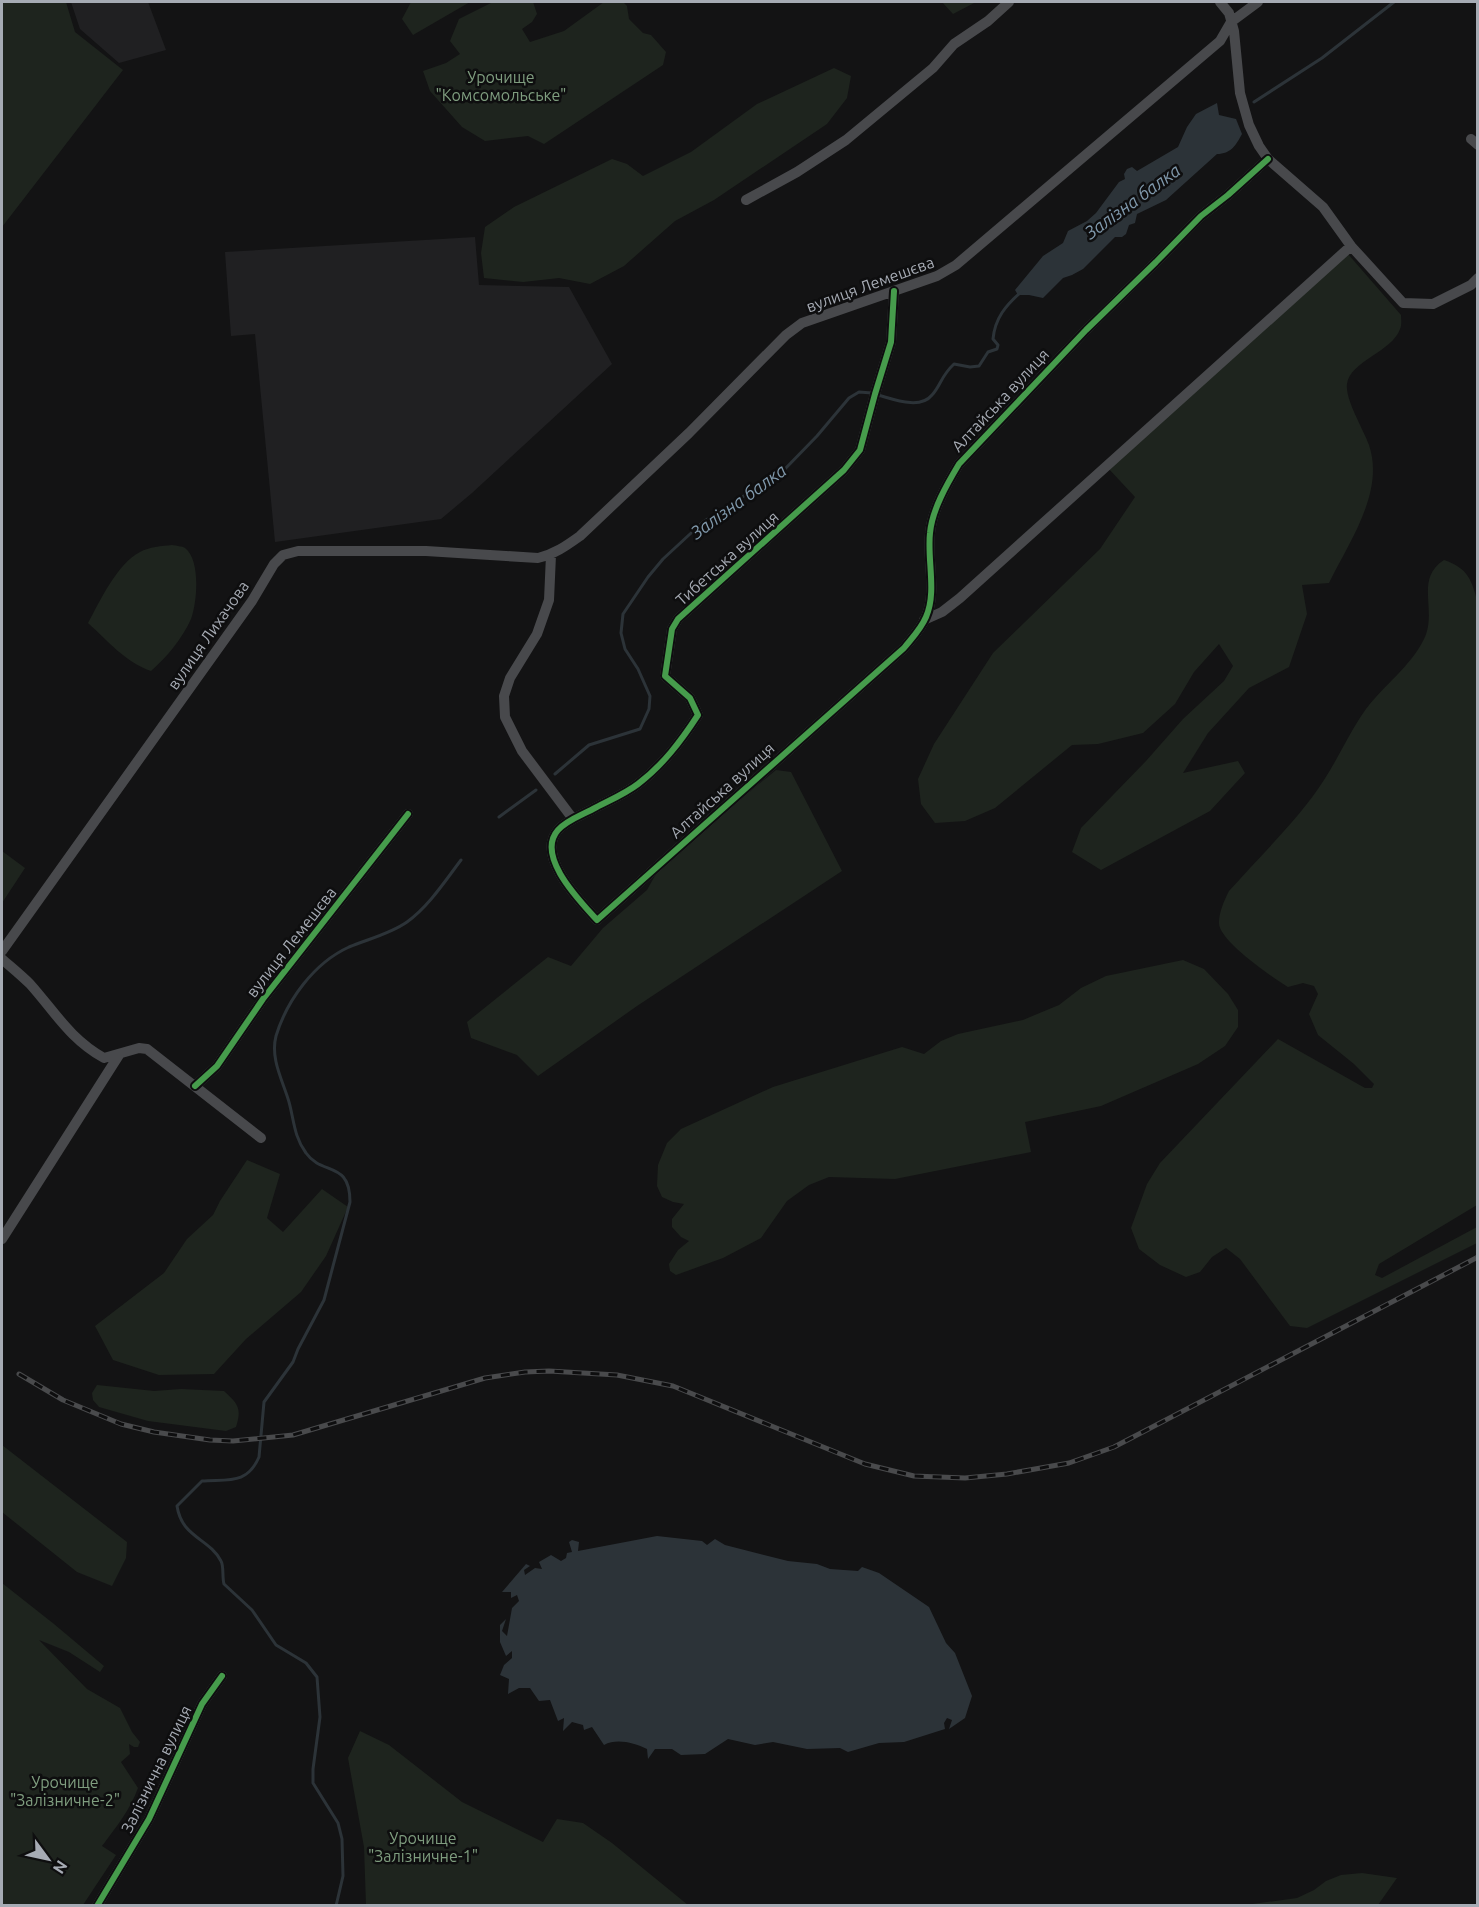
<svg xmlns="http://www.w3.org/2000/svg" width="1479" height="1907" viewBox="0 0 1479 1907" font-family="Ubuntu,sans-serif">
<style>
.built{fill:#202022}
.green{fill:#1e241e}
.water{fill:#2c3338}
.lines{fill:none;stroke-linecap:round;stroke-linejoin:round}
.stream{stroke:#2c3338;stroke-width:3}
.minor{stroke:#48494c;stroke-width:10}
.rail-casing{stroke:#494a4c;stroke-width:5}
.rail{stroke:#0e0e0f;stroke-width:3;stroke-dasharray:9;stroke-linecap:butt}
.cycleway-casing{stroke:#0e0e0f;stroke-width:10}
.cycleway{stroke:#469c4c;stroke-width:6}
.labels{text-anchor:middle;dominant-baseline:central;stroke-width:5;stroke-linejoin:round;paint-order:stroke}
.park-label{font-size:16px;fill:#7f9d7f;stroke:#0e0e0f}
.street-label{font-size:16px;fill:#a6abb4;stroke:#0e0e0f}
.water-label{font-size:18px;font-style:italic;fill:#8099ac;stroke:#0e0e0f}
</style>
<rect width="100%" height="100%" fill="#131314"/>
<path class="built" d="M71,2H148L166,50L119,63L80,29Z
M475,237L479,285L569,287L612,364L472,493L441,519L275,542L255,334L231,336L225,252Z"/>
<path class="green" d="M2,2H66L75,32L123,70L2,227Z
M411,2H470L413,35L402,19Z
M493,2H533L537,14L532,22L522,29L530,42L564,31L604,2H623L627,6L629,19L643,33L651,35L666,52L663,65L544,144L528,136L485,141L462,127L430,91L423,71L446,63L460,54L450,41L459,19Z
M942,2H976L953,14Z
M834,68L851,76L847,98L827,124L714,200L675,221L624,266L590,284L559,278L523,282L484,278L481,253L485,227L514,207L612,159L627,164L643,176L691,152L757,104Z
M1348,254L1401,315C1401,319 1402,325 1400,329C1392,352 1350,361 1347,384C1345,400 1364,430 1369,445C1385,492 1349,542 1329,583L1302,585L1307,614L1289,667L1249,688L1208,733L1183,773L1238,761L1245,773L1210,811L1101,870L1072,852L1081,828L1146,761L1183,719L1224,681L1233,666L1219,644L1194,672L1175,704L1143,733L1098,744L1072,745L995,808L965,821L935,823L921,804L918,779L934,744L993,653L1100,549L1135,497L1108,468Z
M172,545C176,546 182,546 185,548C201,560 197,603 191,619C182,639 167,657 151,671C125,662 108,641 88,623C100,601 117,564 140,552C149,547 162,546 172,545Z
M1444,560C1468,568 1472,580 1478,604L1477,1205L1379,1264L1375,1275L1382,1278L1477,1227V1243L1307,1328L1290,1326L1240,1259L1226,1248L1212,1257L1200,1272L1186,1277L1160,1265L1139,1249L1131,1228L1147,1184L1160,1163L1278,1039L1365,1088H1372L1374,1084L1354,1064L1318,1035L1309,1014L1318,994L1314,986L1303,983L1288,987C1272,977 1219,941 1219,923C1219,912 1224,901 1229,891C1259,857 1300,818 1324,780C1339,757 1350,731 1366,709C1384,685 1411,666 1424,639C1438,611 1414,579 1444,560Z
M776,770L791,772L842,871L637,1006L538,1076L517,1055L471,1038L467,1022L548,957L571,966L603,928L647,890L662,863Z
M2,851L25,868L2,903Z
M1183,960L1204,969L1228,994L1238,1010V1027L1225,1046L1198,1064L1101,1106L1025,1122L1031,1152L895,1179L829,1177L809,1185L787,1201L761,1238L723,1258L676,1275L670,1271L669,1264L678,1250L689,1241L681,1237L672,1227V1219L684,1204L673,1202L662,1197L657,1186L658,1165L667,1143L681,1129L773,1087L902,1047L924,1054L941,1041L958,1034L1023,1020L1042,1012L1059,1005L1081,988L1106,976Z
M247,1160L280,1174L267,1218L283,1232L322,1189L348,1207L326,1256L301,1292L246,1339L214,1374L159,1375L113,1360L95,1326L164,1273L187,1239L213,1215L220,1201Z
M97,1385L154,1391L181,1389L224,1391C238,1404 242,1408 236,1427L226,1431L148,1421L99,1407L93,1400L92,1393Z
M2,1445L127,1542L126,1558L112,1586L77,1572L2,1512Z
M2,1583L54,1624L104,1666L100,1672L69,1652L39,1640L87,1689L120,1708L132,1732L140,1742L138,1747H134L129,1744L130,1754L121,1762L138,1788C130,1810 117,1826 102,1846L116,1855L83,1905H2Z
M360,1731L389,1745L462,1802L543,1842L557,1819L583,1823L612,1843L688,1905H366L364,1847L348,1758Z
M1362,1873L1397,1878L1378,1905H1245L1297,1898L1314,1890L1326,1881L1341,1875Z"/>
<path class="water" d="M1217,103L1219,115L1236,119L1242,134C1236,145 1231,154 1217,154L1166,200L1137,214L1135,223L1129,225L1126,234L1122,237H1115L1083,269L1072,275L1063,278L1043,298L1029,295H1018L1015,290L1043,256L1063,243L1068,231L1087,221L1096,213L1119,182L1125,179L1124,174L1127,169L1132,167L1137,171L1178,147L1187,127L1196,114Z
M657,1536L702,1541L707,1545L715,1539L725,1545L788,1561L817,1564L830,1569L858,1571L862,1567L879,1573L929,1607L946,1643L955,1653L972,1696L965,1718L949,1729L952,1720L947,1718L944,1723L945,1729L904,1742L879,1743L848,1752L840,1748L807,1749L773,1742L755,1745L728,1739L705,1754L681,1755L672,1749H655L648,1759L647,1749C634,1743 617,1738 604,1745L592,1727L584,1730L583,1725L572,1722L563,1731L564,1718L558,1721L550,1700L539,1701L530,1688H519L508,1694L509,1679L500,1675L504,1665L512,1658V1651L506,1656L500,1642V1625L506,1619L502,1631L507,1636L512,1608L519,1601L517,1595L511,1598V1592H502L526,1564L530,1566L524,1570L525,1575L535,1568L542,1569L539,1562L551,1555L561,1561L566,1558L567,1553L572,1552L569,1542L572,1540L579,1542L578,1551Z"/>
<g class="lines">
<path class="stream" d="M1254,102L1322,58L1394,2
M878,395C893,399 920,410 932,395C941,385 941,376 954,364L970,367L979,366L988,352L997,349L998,345L993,339C995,318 1006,305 1021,292
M555,774L589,745L640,729L649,709L650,696L638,669L625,649L621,633L623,614L648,577L663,559L703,522L783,471L817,436L849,398L859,392L872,393
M499,817L536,790
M336,1906L343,1876L342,1839L338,1823L313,1783V1769L320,1717L317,1677L306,1663L276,1645L252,1610L224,1584C222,1577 224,1566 221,1561C209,1538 182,1538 177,1506L202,1481C228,1479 247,1485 259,1457L264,1402L293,1362L298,1349L324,1300L350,1202C350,1160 322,1176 306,1153C294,1137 294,1120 289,1102C283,1081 270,1059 276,1036C287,1000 314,963 349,947C368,939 390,934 407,922C429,906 445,881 461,860"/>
<path class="minor" d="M1220,2L1229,13L1234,31L1240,93L1249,125L1259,146L1268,159L1323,207L1351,246L1403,303L1433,304L1471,285L1478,278
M1471,139L1478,145
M746,200L797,172L846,140L933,68L954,44L988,21L1009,2
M894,291L891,342L875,394L860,450L844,470L678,619L672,629L665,676L690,698L698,715C681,741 663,765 638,784C625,794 608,801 593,809C582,815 567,820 558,830C535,856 580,901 597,920L904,648C912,638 921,629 926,617C937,592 927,560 930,533C932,510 947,484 959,464L1086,330L1156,262L1201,216L1228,195L1268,159
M551,555L549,600L537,634L510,678L504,696L505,717L522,751L573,819
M924,620L942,612L960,598L1351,246
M2,951L252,601L274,564L283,555L298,551H426L538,558C555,554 566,546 580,536L689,433L786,335L802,323L937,276L956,265L1220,41L1231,22L1258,2
M2,959C11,967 21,975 30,984C55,1012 70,1039 104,1058L139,1048L147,1049L261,1138
M195,1086L217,1066L263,999L408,814
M2,1239L119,1055
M97,1906L149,1819L202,1704L222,1676"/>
<g class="rail-casing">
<path id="rail" d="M19,1374L63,1400L121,1424L154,1432L210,1440L233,1441L293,1435L485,1378L525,1372L549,1371L617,1375L673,1386L865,1464L914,1476L965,1478L1007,1474L1069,1463L1114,1447L1478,1257"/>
</g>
<use href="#rail" class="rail"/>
<g class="cycleway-casing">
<path id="cycleway" d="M894,291L891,342L875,394L860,450L844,470L678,619L672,629L665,676L690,698L698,715C681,741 663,765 638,784C625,794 608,801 593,809C582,815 567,820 558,830C535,856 580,901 597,920L904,648C912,638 921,629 926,617C937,592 927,560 930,533C932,510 947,484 959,464L1086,330L1156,262L1201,216L1228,195L1268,159
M195,1086L217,1066L263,999L408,814
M97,1906L149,1819L202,1704L222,1676"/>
</g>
<use href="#cycleway" class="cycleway"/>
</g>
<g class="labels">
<g class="park-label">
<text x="501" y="77">Урочище<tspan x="501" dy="18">"Комсомольське"</tspan></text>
<text x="65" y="1782">Урочище<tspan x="65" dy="18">"Залізничне-2"</tspan></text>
<text x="423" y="1838">Урочище<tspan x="423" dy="18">"Залізничне-1"</tspan></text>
</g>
<g class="street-label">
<text transform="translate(870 284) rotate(-20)">вулиця Лемешєва</text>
<text transform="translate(1000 400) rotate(-47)">Алтайська вулиця</text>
<text transform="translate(727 558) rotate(-42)">Тибетська вулиця</text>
<text transform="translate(208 635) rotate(-55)">вулиця Лихачова</text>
<text transform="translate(722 790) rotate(-42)">Алтайська вулиця</text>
<text transform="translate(291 942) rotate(-52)">вулиця Лемешєва</text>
<text transform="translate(156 1769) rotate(-64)">Залізнична вулиця</text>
</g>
<g class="water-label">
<text transform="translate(1132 201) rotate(-36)">Залізна балка</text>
<text transform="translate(738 501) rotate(-36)">Залізна балка</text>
</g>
</g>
<rect width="1479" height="1907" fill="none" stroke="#a6abb4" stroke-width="6"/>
<g transform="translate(48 1859) rotate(123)" stroke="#0e0e0f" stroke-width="4.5" paint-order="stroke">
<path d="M0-4.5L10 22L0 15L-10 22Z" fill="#a6abb4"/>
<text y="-9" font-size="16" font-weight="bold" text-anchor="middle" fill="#a6abb4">N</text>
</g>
</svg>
